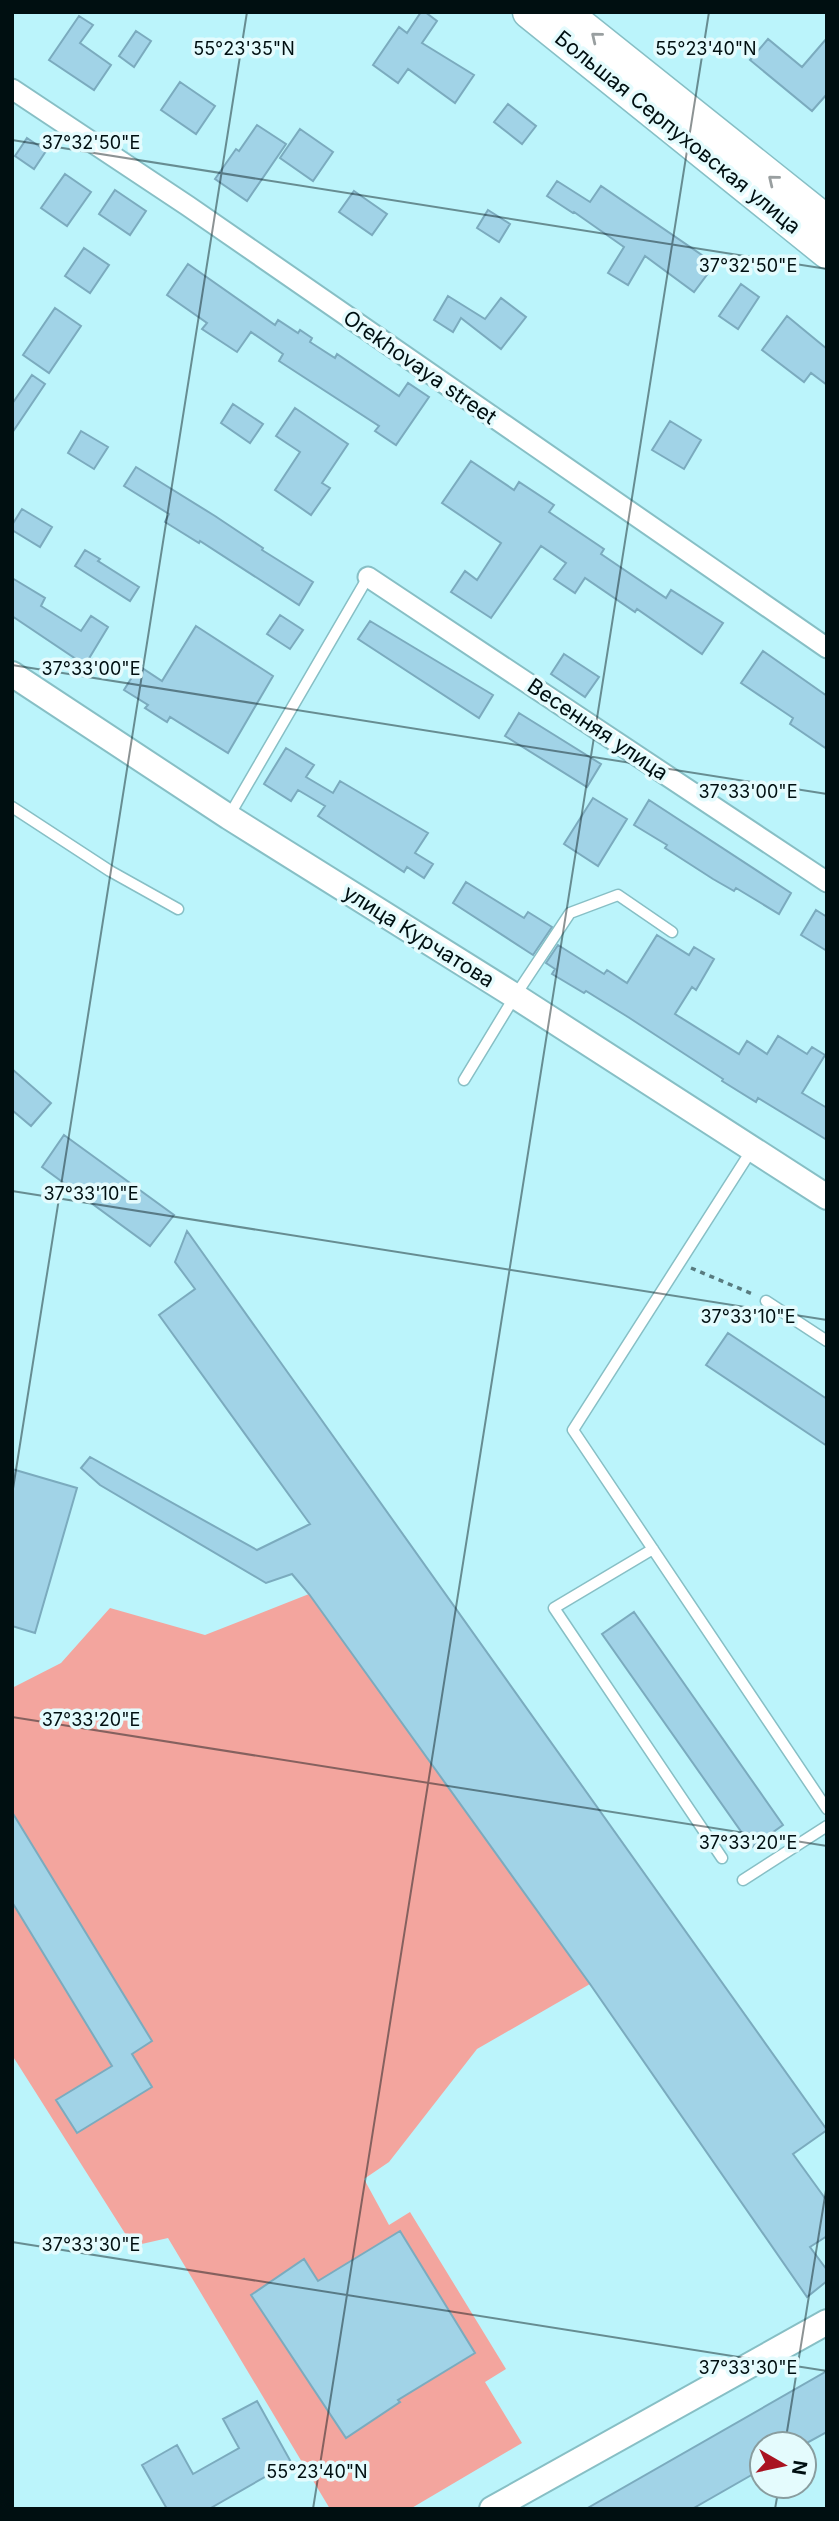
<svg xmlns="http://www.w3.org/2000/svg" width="839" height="2521" viewBox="0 0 839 2521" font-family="Inter,sans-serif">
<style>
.green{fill:#f3a59e}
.building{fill:#a1d3e7;stroke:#7babbe;stroke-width:2}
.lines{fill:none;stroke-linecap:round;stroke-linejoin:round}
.service-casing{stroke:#87bfc5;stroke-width:13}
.minor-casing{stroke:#87bfc5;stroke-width:23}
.tertiary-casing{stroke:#87bfc5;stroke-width:28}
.primary-casing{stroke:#87bfc5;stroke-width:35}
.path{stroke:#587b7f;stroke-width:3.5;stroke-dasharray:5 5;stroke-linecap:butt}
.service{stroke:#fff;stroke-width:10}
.minor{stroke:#fff;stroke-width:19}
.tertiary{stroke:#fff;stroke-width:24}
.primary{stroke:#fff;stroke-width:32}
.oneway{stroke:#999fa0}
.ticks{fill:none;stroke:#000f11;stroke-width:2;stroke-opacity:0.45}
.labels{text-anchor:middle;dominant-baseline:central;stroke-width:7;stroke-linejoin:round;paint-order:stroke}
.street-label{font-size:21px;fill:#000f11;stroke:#e4fbfd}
.ticks-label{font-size:18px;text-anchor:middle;fill:#000f11;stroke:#e4fbfd;stroke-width:7;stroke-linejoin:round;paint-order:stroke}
</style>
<rect width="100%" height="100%" fill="#bbf4fb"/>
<path class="green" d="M309,1594L590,1984L477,2049L389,2162L364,2179L389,2225L410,2212L506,2369L485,2382L522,2443L410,2509H330L168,2238L133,2246L12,2055V1688L61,1663L110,1608L205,1635Z"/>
<path class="building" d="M421,12H425L437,21L422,43L474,75L455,103L408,69L398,83L373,65L399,27L407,33Z
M79,16L93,25L80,43L111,65L94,90L49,60Z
M136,31L151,41L134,67L119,56Z
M827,38V94L812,111L750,60L768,39L802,67Z
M180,82L215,106L196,134L161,110Z
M508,104L536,126L522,144L494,122Z
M257,125L286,144L247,201L215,179L236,149L239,151Z
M300,129L333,152L313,181L280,158Z
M27,138L46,151L34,169L15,156Z
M65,174L91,192L67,226L41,208Z
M557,181L590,202L601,186L715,264L694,292L645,256L628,285L608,273L624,247L574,212L573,213L547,196Z
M115,190L146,211L130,235L99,214Z
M354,191L387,214L372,235L339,212Z
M488,210L510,224L499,242L477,228Z
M84,248L109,265L90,293L65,276Z
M188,264L275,325L278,320L298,333L300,330L312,338L310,342L335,358L337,354L399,396L408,383L429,397L396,445L375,431L379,426L279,361L283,354L251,332L237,352L202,329L207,323L167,295Z
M741,284L759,297L738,329L719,316Z
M448,296L485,319L501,298L526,317L501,349L461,318L453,332L434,320Z
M55,308L81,326L49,373L23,355Z
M787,316L827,349V385L811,373L804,382L762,350Z
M32,375L45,384L12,433V404Z
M233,404L263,424L250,443L221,423Z
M295,408L348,444L322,483L330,488L311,515L275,490L300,452L276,436Z
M670,421L701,440L684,469L652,450Z
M81,431L108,447L94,469L68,453Z
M471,461L514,490L519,482L554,505L549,512L604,549L601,554L666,598L671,590L723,623L702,654L637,609L635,612L585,578L575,593L554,579L566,563L541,546L491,618L451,592L465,571L477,580L501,543L442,503Z
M136,467L215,516L263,548L262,550L313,582L299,605L200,541L199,543L165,522L169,514L124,486Z
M22,509L52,527L40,547L12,530V525Z
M85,550L100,559L98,561L139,587L130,601L75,566Z
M12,578L45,598L41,606L81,631L91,616L108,627L85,665L12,616Z
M280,615L303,630L290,649L267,634Z
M370,621L493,695L479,718L358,639Z
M196,626L273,676L228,753L170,717L167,722L145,708L148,705L124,690L139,666L162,681Z
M763,651L827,696V749L790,724L793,718L741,683Z
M564,654L599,677L585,697L551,674Z
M519,713L601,764L587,787L505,736Z
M286,748L314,765L306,777L333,793L340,781L428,833L415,853L433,864L424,878L407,867L404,872L318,816L325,806L298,790L291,801L264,784Z
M593,798L627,819L598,866L564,844Z
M649,800L791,893L779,914L736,888L734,891L713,879L665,848L667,845L634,825Z
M466,882L524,918L528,912L552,927L533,955L453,903Z
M816,910L827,917V951L801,935Z
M657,935L689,955L694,947L714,959L696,990L692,987L675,1014L739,1054L747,1041L767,1054L778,1036L807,1054L812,1047L825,1055L802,1093L827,1108V1140L758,1098L756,1102L722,1081L723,1079L628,1017L586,991L584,993L552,974L555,969L546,963L558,945L604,974L607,970L627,983Z
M12,1069L51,1103L31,1126L12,1110Z
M64,1135L174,1215L150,1246L42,1167Z
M187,1231L827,2130L793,2154L827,2201V2236L810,2247L827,2270V2281L807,2297L590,1984L309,1594L292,1574L266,1583L100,1485L81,1468L90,1457L257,1550L310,1524L159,1315L195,1289L175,1262Z
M728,1333L827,1399V1446L706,1365Z
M12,1469L77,1488L35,1633L12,1626Z
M634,1612L783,1825L752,1847L602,1634Z
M12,1812L152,2041L132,2054L152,2087L77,2133L56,2100L112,2066L12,1902Z
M400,2231L475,2353L398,2400L400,2402L346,2438L251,2295L304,2259L318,2281Z
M827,2371V2432L805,2444H762V2469L692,2509H586Z
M257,2401L291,2462L209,2509H167L142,2465L177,2445L193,2474L239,2448L223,2419Z"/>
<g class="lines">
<g class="service-casing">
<path id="service" d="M12,807L110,871L178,909
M229,816L368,577
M464,1080L515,996L570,913L618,895L672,932
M751,1151L573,1430L827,1809
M766,1301L827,1341
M653,1549L554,1608L722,1858
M743,1880L827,1826"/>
</g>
<g class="minor-casing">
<path id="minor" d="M12,89L188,206L827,648
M368,577L827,882"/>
</g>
<g class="tertiary-casing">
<path id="tertiary" d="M12,674L229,817L515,996L827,1197
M492,2509L827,2322"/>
</g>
<g class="primary-casing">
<path id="primary" d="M529,12L827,252
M564,12L827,222"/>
</g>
<path class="path" d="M691,1268L755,1295"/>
<use href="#service" class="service"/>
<use href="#minor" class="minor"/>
<use href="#tertiary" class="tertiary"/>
<use href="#primary" class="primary"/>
</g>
<defs><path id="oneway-chevron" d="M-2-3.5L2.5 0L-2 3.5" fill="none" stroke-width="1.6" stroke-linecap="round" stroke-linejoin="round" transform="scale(1.75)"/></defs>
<g class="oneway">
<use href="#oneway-chevron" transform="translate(596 37) rotate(-141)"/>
<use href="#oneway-chevron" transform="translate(773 180) rotate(-141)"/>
</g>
<path class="ticks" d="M12,140L827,269M12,665L827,794M12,1191L827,1320M12,1495L247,12M12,1717L827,1846M12,2242L827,2371M785,2444L827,2184M313,2509L709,12M775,2509L779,2486"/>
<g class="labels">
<g class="street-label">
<text transform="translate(678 132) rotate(39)">Большая Серпуховская улица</text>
<text transform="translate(420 367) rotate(35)">Orekhovaya street</text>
<text transform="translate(598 729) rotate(34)">Весенняя улица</text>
<text transform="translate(419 936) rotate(32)">улица Курчатова</text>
</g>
</g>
<g class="ticks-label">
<text x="706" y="55">55°23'40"N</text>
<text x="244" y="55">55°23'35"N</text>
<text x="91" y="149">37°32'50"E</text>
<text x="748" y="272">37°32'50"E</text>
<text x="91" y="675">37°33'00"E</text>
<text x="748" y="798">37°33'00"E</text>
<text x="91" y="1200">37°33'10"E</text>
<text x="748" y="1323">37°33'10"E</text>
<text x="91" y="1726">37°33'20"E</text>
<text x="748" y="1849">37°33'20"E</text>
<text x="91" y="2251">37°33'30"E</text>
<text x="748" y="2374">37°33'30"E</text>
<text x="317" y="2478">55°23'40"N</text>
</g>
<rect width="839" height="2521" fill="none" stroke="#000f11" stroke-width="28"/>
<g transform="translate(783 2465) rotate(99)"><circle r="33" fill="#e4fbfd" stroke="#899d9f" stroke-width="2"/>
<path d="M0-5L12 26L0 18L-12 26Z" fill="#a91321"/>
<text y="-10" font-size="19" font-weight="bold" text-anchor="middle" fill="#000f11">N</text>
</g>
</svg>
